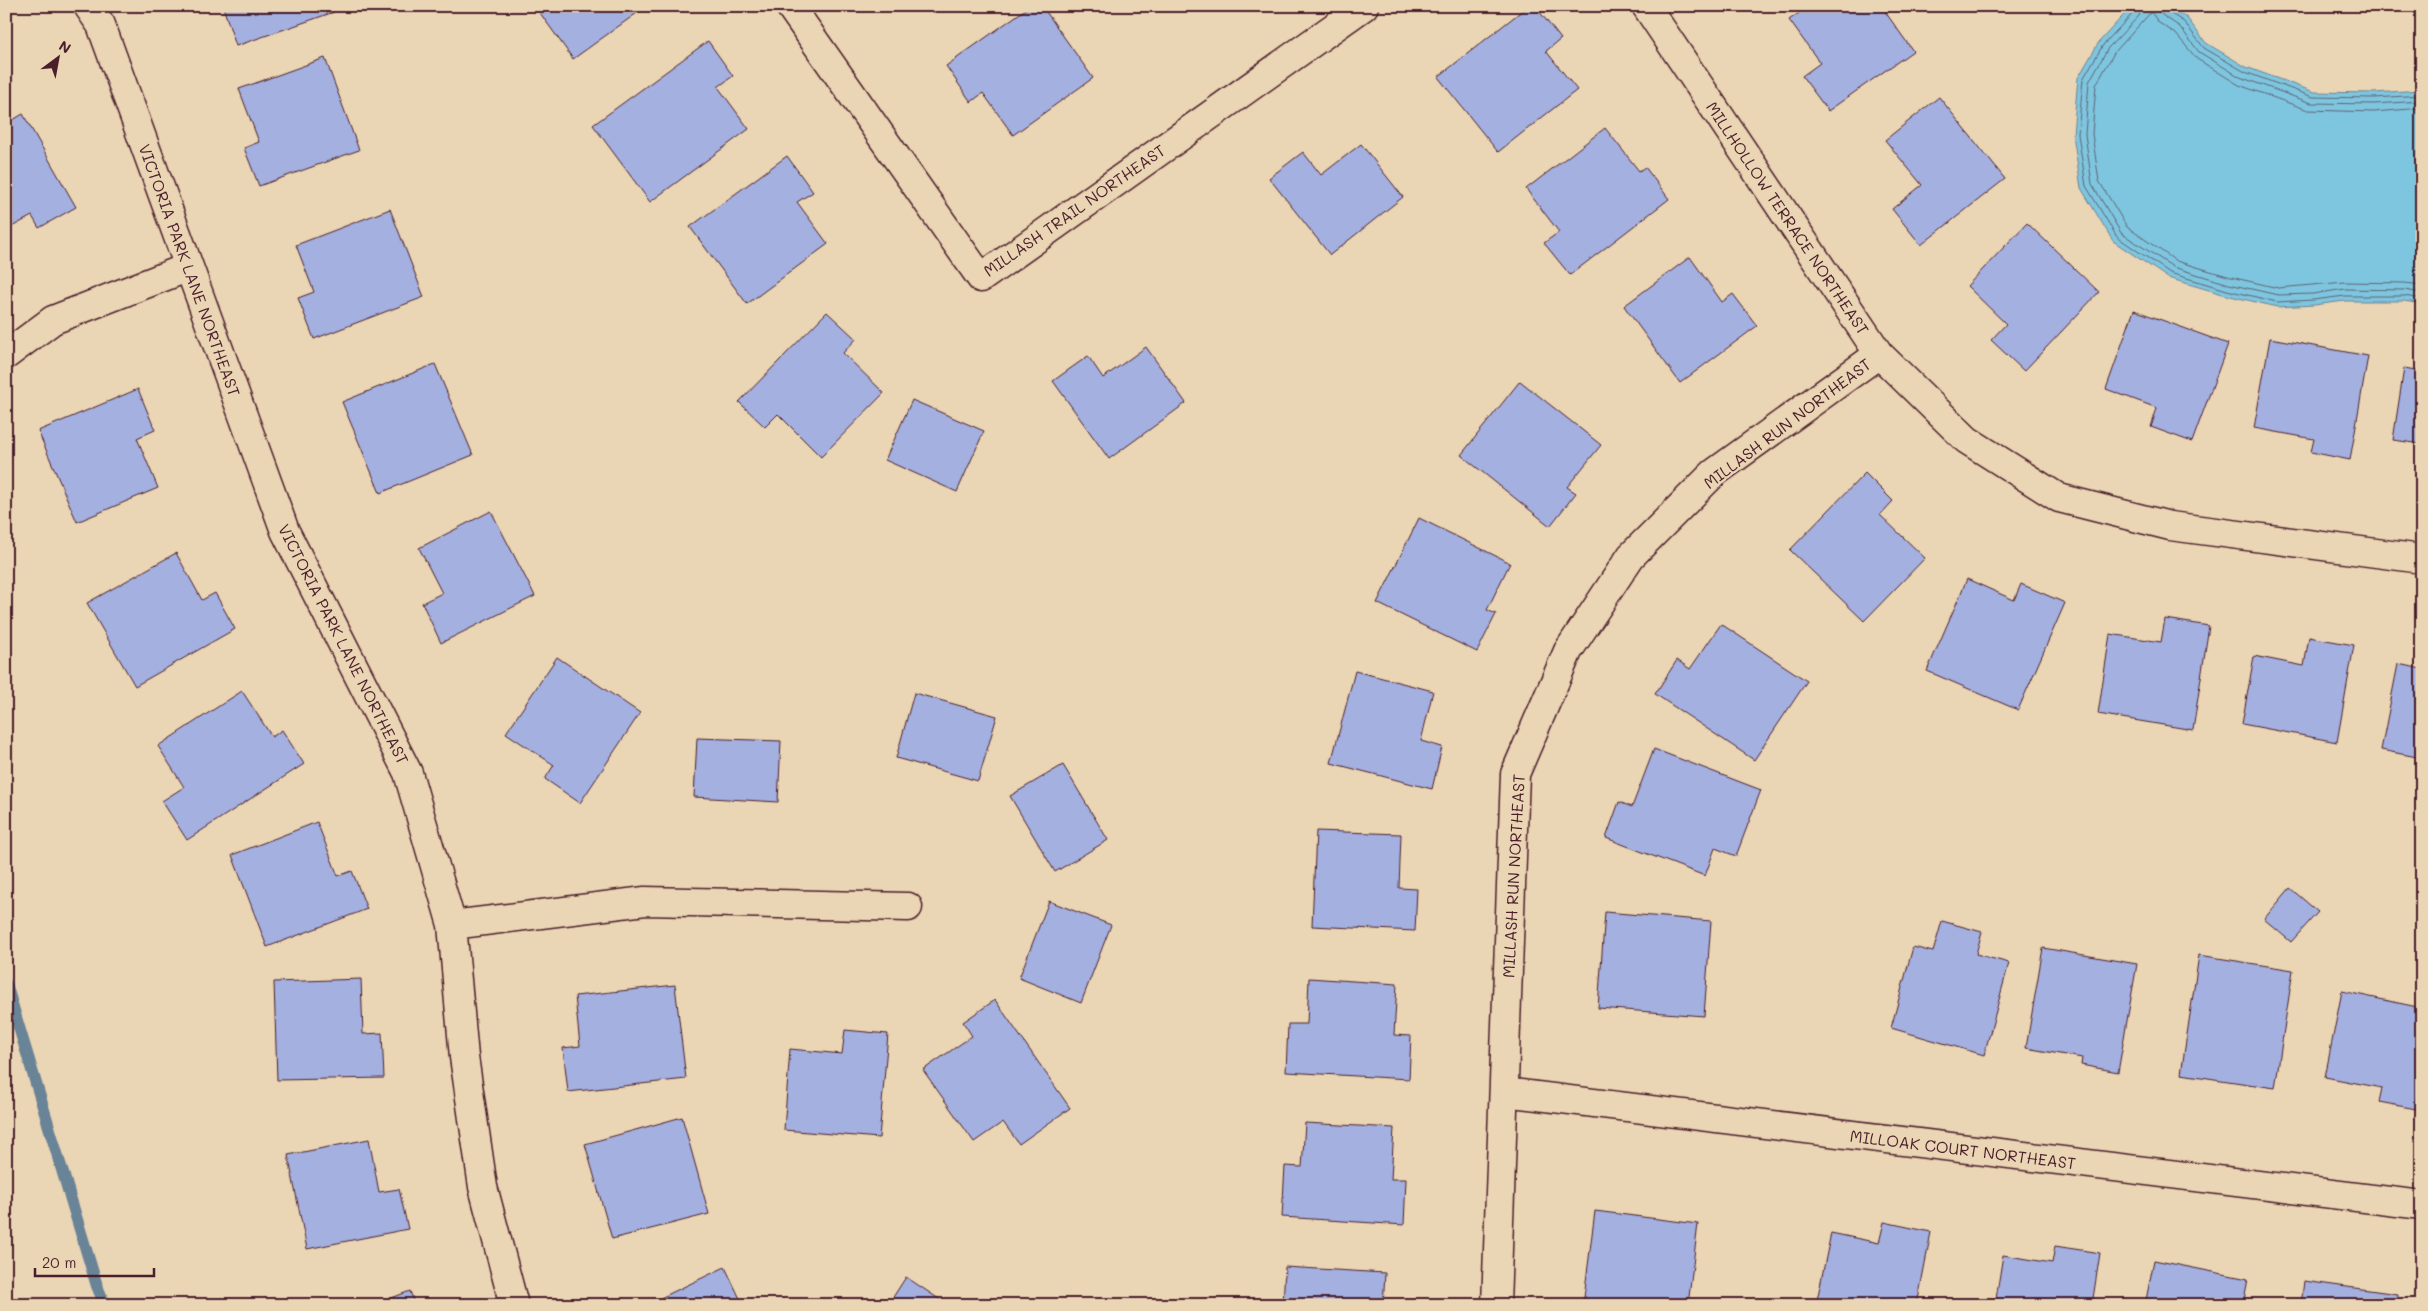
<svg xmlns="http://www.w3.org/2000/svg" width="2428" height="1311" viewBox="0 0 2428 1311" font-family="Mali,sans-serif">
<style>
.water{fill:#7ec6df;stroke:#698397}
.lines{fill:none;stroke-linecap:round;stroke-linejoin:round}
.shore{stroke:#5f6273;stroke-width:1}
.stream{stroke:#698397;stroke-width:12}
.building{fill:#a3b0e0;stroke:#4a1f2b}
.minor-casing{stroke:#4a1f2b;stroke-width:31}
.minor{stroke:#ead5b4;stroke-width:28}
.labels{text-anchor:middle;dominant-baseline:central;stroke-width:4.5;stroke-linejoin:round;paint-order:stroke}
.street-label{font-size:16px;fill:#4a1f2b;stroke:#ead5b4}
</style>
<rect width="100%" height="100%" fill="#ead5b4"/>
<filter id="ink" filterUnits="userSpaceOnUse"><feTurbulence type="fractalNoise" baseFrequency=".02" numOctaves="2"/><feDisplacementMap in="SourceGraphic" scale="10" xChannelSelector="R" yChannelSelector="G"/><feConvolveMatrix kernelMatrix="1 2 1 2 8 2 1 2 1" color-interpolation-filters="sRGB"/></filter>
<g filter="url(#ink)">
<path class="water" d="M2132,6H2167L2187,18L2206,43L2246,67L2314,92L2373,93L2422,90V304L2404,301H2345L2314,305L2277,307L2226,295L2168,278L2113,241L2081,188L2073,134L2078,78L2099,42Z"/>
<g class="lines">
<path class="shore" d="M2136,6L2134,12L2103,45L2083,79L2078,134L2086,186L2117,237L2170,273L2227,290L2277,302L2313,300L2345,296H2404L2422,299
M2142,6L2139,16L2108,48L2089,82L2085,134L2092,184L2121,233L2173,267L2229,284L2278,295L2313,294L2345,289L2404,290L2422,293
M2160,6L2162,15L2180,27L2199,52L2240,77L2311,103L2374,104L2422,101
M2166,6L2168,12L2184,22L2204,48L2245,72L2313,97L2374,98L2422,95
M2422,108L2374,112L2308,110L2239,85L2197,59L2175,33L2159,23L2151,12L2114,53L2096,85L2092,134L2099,181L2127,227L2176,261L2231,277L2278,288L2345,282L2405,283L2422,285"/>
<path class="stream" d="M6,984L97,1286L105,1305"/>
</g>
<path class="building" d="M332,6L334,12L236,46L223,7Z
M535,6H632L637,13L573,59Z
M1030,6H1042L1093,78L1013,135L983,93L971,102L946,66Z
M1528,6H1535L1561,39L1546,51L1577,90L1498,152L1438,77Z
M1809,6H1881L1913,51L1828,111L1802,76L1820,63L1789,20Z
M708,41L733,76L718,87L749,129L650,202L593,125Z
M325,58L359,150L259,186L244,148L259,142L239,89Z
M1939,97L2005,179L1921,245L1892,209L1922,185L1885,140Z
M23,114L76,207L39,228L32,216L6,230V124Z
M1605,128L1639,171L1645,167L1669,199L1570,275L1544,243L1559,232L1526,189Z
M1361,144L1403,197L1330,255L1269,178L1303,152L1321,175Z
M787,156L813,192L797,202L828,244L747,304L690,227Z
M390,209L424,297L314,339L298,298L314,292L296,245Z
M2027,223L2099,292L2024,371L1991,340L2006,324L1967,286Z
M1690,257L1722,302L1733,294L1757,326L1680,383L1624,306Z
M2134,310L2228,344L2192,442L2151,427L2157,408L2106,389Z
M827,312L856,339L843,353L884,393L821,457L778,414L765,427L739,402Z
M2270,338L2368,356L2350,460L2311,452L2314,439L2254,428Z
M1146,347L1186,403L1109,459L1053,381L1088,356L1103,378Z
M435,364L473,455L380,493L342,402Z
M2404,368L2422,371V444L2393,440Z
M1520,381L1601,445L1567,487L1576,493L1550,526L1461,455Z
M138,389L155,430L137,438L158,488L77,522L38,431Z
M912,400L984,431L957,492L885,460Z
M1865,473L1893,501L1880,515L1925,558L1864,621L1790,550Z
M491,511L535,596L441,643L422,603L442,593L419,548Z
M1419,518L1510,563L1487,610L1496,614L1477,652L1377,603Z
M176,553L202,600L215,593L235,629L135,686L87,603Z
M1967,579L2014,600L2021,584L2065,603L2018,710L1927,671Z
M2165,619L2209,626L2193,730L2098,714L2110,634L2161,642Z
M1721,624L1807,681L1754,760L1655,694L1677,660L1690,669Z
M2309,637L2354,645L2337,742L2242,724L2254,656L2304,666Z
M557,657L640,713L580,803L545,779L554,765L506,733Z
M2398,664L2422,669V758L2381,750Z
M1355,671L1433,691L1421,741L1442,747L1432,789L1331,763Z
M242,691L272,737L282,730L304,764L187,840L162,801L184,787L158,746Z
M914,693L997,716L978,781L896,758Z
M697,738L781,741L778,802L694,797Z
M1654,749L1761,790L1736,856L1715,848L1705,876L1606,838L1619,802L1632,807Z
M1063,765L1108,840L1055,872L1010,796Z
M317,822L338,876L352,871L367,909L267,947L232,855Z
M1316,831L1401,834L1399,888L1417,889L1415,931L1312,926Z
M2290,888L2318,912L2291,942L2264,919Z
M1049,901L1111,925L1081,1003L1019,978Z
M1605,912L1711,921L1704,1016L1598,1008Z
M1942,921L1982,932L1976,954L2009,963L1984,1055L1891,1028L1913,947L1933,952Z
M2043,948L2137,964L2118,1072L2081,1065L2082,1058L2026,1048Z
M2199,955L2293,970L2275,1088L2181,1074Z
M1309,978L1397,984L1394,1035L1411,1036L1409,1079L1286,1072L1288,1024H1307Z
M361,979L363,1034L382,1033L384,1078L277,1080L274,982Z
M675,985L686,1079L568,1092L563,1048L580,1046L575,996Z
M2342,991L2422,1008V1079L2416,1109L2379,1102L2382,1088L2325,1077Z
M995,1000L1070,1108L1019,1144L1003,1122L974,1142L923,1070L972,1036L963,1022Z
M845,1030L888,1034L879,1138L784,1130L790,1049L842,1054Z
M682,1117L709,1214L612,1239L585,1144Z
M1305,1123L1394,1128L1391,1179H1406L1404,1225L1282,1217L1285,1166L1302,1167Z
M369,1139L379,1192L399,1189L408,1229L307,1249L288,1155Z
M1595,1211L1698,1224L1688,1305H1583Z
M1884,1222L1931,1232L1917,1305H1816L1831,1233L1879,1243Z
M2055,1246L2100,1253L2092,1305H1995L2003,1255L2052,1263Z
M2154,1260L2248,1279L2243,1305H2145Z
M725,1267L743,1305H646Z
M1285,1267L1385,1273L1383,1305H1283Z
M906,1277L948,1305H888Z
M2304,1281L2398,1294L2397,1305H2301Z
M410,1291L415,1305H373Z"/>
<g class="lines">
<g class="minor-casing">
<path id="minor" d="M88,6L101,25L285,531L408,773L452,925L464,1057L483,1187L514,1305
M790,6L981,278L1364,6
M1646,6L1879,354L1967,440L2059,498L2170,526L2422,559
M6,355L53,320L189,267
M452,925L645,901L908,907
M1504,1092L2422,1205
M1496,1305L1515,774L1568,651L1631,556L1714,473L1879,354"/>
</g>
<use href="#minor" class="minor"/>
</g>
</g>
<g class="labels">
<g class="street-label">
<text transform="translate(1074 210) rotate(-35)">MILLASH TRAIL NORTHEAST</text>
<text transform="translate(1788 218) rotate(56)">MILLHOLLOW TERRACE NORTHEAST</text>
<text transform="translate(190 270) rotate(70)">VICTORIA PARK LANE NORTHEAST</text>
<text transform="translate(1787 423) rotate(-37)">MILLASH RUN NORTHEAST</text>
<text transform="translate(344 644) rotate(63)">VICTORIA PARK LANE NORTHEAST</text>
<text transform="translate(1513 876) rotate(-87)">MILLASH RUN NORTHEAST</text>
<text transform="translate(1963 1149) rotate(7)">MILLOAK COURT NORTHEAST</text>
</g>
</g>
<rect width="2428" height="1311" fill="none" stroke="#ead5b4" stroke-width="25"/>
<rect x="12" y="12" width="2403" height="1286" fill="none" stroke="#4a1f2b" stroke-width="2" filter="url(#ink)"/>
<g transform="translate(58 58) rotate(32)" stroke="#ead5b4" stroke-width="4" paint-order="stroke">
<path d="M0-4L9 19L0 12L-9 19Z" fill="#4a1f2b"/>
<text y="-8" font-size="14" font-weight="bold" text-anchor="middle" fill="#4a1f2b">N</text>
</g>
<path d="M35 1268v8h119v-8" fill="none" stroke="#4a1f2b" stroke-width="2.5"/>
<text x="42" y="1268" font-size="15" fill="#4a1f2b" stroke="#ead5b4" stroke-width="4" paint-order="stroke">20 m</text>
</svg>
